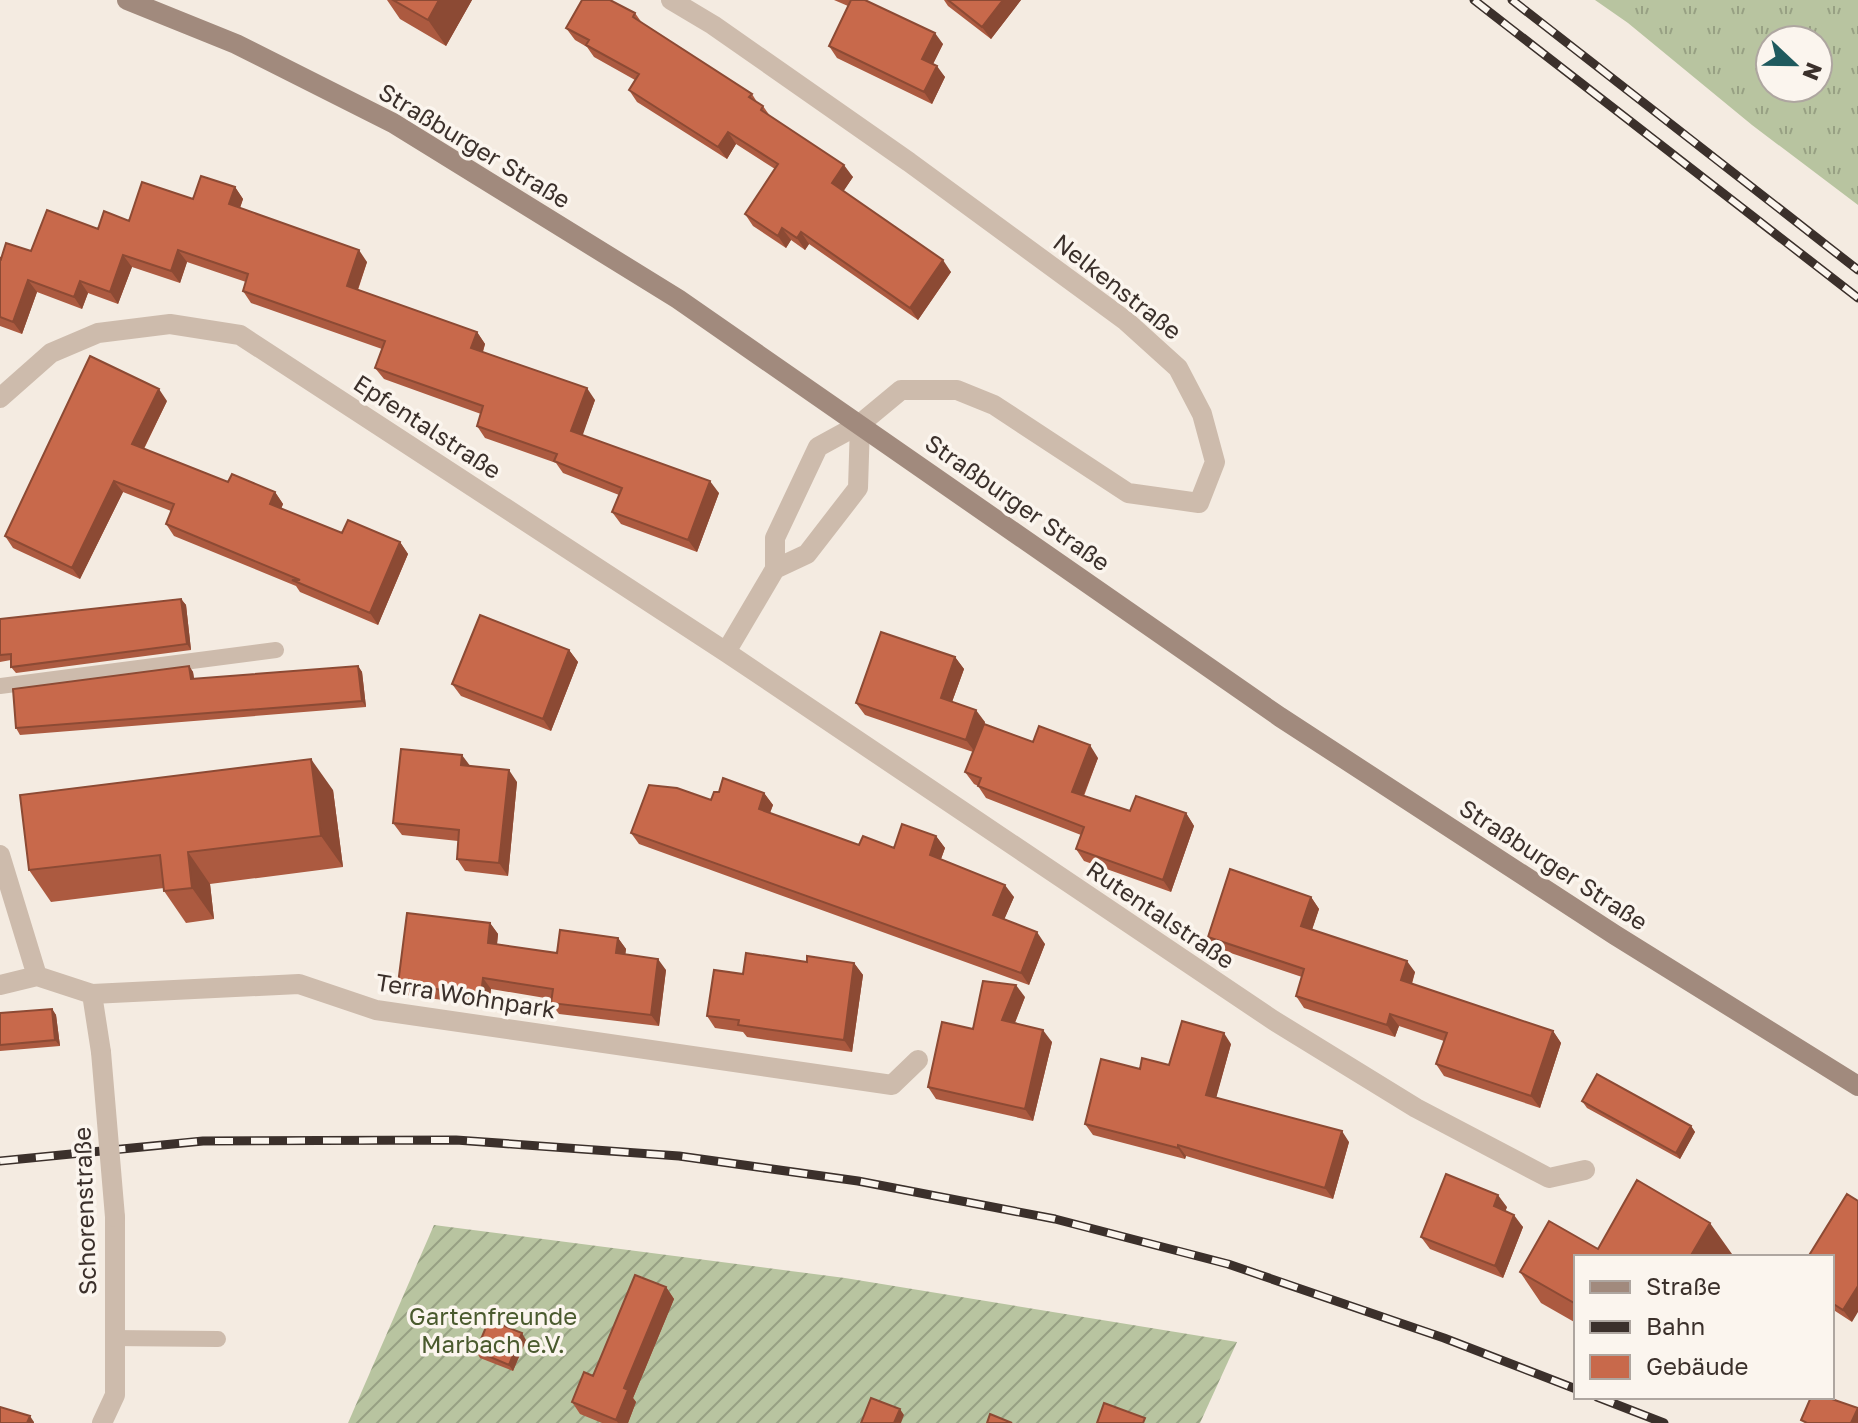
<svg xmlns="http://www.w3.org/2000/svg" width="1858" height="1423" viewBox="0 0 1858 1423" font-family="'Golos Text',sans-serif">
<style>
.grass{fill:url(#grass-tufts);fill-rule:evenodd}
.garden{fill:url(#garden-furrows)}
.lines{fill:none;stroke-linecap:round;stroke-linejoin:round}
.lane{stroke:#cdbbac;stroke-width:16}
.street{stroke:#cdbbac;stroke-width:20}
.secondary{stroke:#a18a7d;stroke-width:20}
.rail-casing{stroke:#3b302b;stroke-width:9}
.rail{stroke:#fbf5ee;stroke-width:6;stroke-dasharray:18;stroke-linecap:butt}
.street-bridge{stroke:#cdbbac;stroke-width:20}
.wall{fill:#ac5a40}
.shaded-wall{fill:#8c4a34}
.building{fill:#c8694b;stroke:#8c4a34;stroke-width:2}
.labels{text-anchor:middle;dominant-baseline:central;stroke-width:7;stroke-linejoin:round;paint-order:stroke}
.street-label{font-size:24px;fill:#3b302b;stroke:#fbf5ee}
.park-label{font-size:24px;fill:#4a5a2e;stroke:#fbf5ee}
</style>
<defs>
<pattern id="grass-tufts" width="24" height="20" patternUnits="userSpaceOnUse" patternTransform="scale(2)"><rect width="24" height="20" fill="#b8c4a0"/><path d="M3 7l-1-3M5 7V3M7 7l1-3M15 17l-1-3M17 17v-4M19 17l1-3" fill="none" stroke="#97a083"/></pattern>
<pattern id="garden-furrows" width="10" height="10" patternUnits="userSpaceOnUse" patternTransform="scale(2)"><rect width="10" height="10" fill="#b8c4a0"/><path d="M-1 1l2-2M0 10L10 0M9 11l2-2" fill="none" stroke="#97a083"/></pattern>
</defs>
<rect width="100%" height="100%" fill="#f4ebe1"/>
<path class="grass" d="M1595,0H1858V205L1752,125L1628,23ZM1770,40H1818V88H1770Z"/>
<path class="garden" d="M434,1225L845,1278L1237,1342L1200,1423H348Z"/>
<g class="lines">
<path class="lane" d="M0,686L276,650
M113,1338L218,1339"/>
<path class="street" d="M671,0L713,25L909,162L1126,321L1178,368L1202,414L1215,462L1199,503L1128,493L994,405L957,390H901L860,424L818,447L775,538V569L726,652
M0,398L51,353L98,333L170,324L240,335L726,652L1273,1020L1416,1108L1549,1178L1585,1170
M775,569L807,554L858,488L860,424
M0,855L37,976
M0,985L37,976L92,994L299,984L376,1010L892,1085L918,1060
M92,994L101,1052
M102,1423L115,1395V1217"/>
<path class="secondary" d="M127,0L236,44L393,123L678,299L1280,717L1615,935L1858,1086"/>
<g class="rail-casing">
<path id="rail" d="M1474,0L1858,298
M1512,0L1858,270
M0,1161L203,1141L456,1140L679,1156L858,1181L1055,1219L1228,1264L1444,1338L1576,1389
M1597,1397L1664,1423"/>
</g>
<use href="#rail" class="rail"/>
<path class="street-bridge" d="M101,1052L115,1217"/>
</g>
<path class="wall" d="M387,0H472L446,46L400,19Z
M834,0H865L943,44L933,64L945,77L932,104L837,58L829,46L848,6Z
M944,0H1021L991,39L948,6Z
M635,13L642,23L752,94L757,102L763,106L770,116L853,177L843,191L951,272L918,320L809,244L805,250L791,240L786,248L753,226L745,214L775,169L736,144L727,159L637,102L629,90L635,80L594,57L587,47L575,40L566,28Z
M235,187L243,199L240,208L367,262L358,290L477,332L485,344L483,352L595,400L582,435L719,493L697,552L621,524L612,512L619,495L563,473L556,463L485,438L477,426L481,414L384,379L375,368L382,349L251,303L243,291L246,282L187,262L180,283L132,267L118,304L88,293L82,309L37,292L22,334L0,326V258L31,251L98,229L129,221L193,199Z
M167,401L144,449L228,482L275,492L283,504L281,509L342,533L400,542L408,554L378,625L300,592L296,586L174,536L166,524L171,511L123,492L80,579L13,548L5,536Z
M181,599L186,605L191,650L16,673L11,667V660L0,662V619Z
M569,650L578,662L551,731L461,696L452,684Z
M955,657L964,669L952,702L985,722L984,724L1033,742L1098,758L1084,796L1130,811L1186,813L1194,826L1171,892L1084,861L1076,849L1081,835L986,798L978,786L974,784L965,772L973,752L865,715L856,703Z
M189,666L193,672L194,679L358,666L362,672L366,707L20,735L16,728Z
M469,765L517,782L508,876L465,871L457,859L458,841L402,835L393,823Z
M333,790L343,867L210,884L214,919L186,923L164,891V888L51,902L29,870Z
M764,793L773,805L770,813L859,845L894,848L936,836L945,848L941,859L1014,897L1004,919L1045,944L1029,985L639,844L631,833L711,800Z
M1311,897L1319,909L1312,930L1415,972L1412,984L1553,1031L1561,1043L1540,1108L1444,1076L1436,1064L1444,1041L1399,1026L1395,1037L1304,1008L1296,996L1302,977L1216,948L1208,937Z
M490,923L498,934L497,944L557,953L618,938L626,949L625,955L666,970L659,1026L559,1014L551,1003V999L491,989L489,1006L405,995L398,984Z
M807,962L854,963L863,975L852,1052L747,1037L743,1032L715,1028L707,1016L743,974Z
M1025,997L1015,1023L1052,1042L1033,1121L936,1099L928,1087L973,1029Z
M52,1009L56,1015L60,1046L0,1051V1013Z
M1231,1044L1216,1097L1349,1142L1333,1199L1186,1156L1185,1159L1093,1135L1085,1124L1169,1065Z
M1582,1101L1691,1126L1695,1132L1680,1159L1587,1108Z
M1507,1207L1505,1211L1523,1227L1503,1278L1430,1249L1421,1237Z
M1598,1249L1732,1254L1730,1257H1576V1323L1541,1303L1520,1272Z
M1832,1257L1852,1322L1832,1309Z
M666,1287L674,1299L633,1398L636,1402L628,1423H602L580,1414L572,1402Z
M526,1340L513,1371L480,1358L476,1351Z"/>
<path class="shaded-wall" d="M439,0H472L446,46L428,20Z
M1003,0H1021L991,39L982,27Z
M935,33L943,44L930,70L922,59Z
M937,66L945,77L932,104L924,92Z
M728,132L736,144L727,159L718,147Z
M844,165L853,177L841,195L832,183Z
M235,187L243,199L237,216L229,204Z
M782,228L791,240L786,248L778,236Z
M801,232L809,244L805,250L797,238Z
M178,250L187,262L180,283L171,271Z
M359,250L367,262L355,297L347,286Z
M123,255L132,267L118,304L110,292Z
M943,260L951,272L918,320L910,308Z
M28,280L37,292L22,334L13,322Z
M80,281L88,293L82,309L74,297Z
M477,332L485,344L480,360L471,348Z
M587,388L595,400L580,443L571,431Z
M159,389L167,401L140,456L132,444Z
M114,481L123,492L80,579L72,568Z
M710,481L719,493L697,552L688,540Z
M275,492L283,504L278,516L270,504Z
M400,542L408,554L378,625L370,613Z
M181,599L186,605L191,650L187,644Z
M569,650L578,662L551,731L543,719Z
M955,657L964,669L949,710L941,698Z
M189,666L193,672L195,685L191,679Z
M358,666L362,672L366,707L362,701Z
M976,710L985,722L975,752L966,740Z
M1090,745L1098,758L1080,804L1072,792Z
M462,755L471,767L461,765Z
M311,759L333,790L343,867L321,836Z
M509,770L517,782L508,876L499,863Z
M764,793L773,805L767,820L759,809Z
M1186,813L1194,826L1171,892L1163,880Z
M936,836L945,848L938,867L930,855Z
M188,852L210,884L214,919L192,888Z
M1005,885L1014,897L1001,927L993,915Z
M1311,897L1319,909L1309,938L1301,926Z
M490,923L498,934L496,954L488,943Z
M1037,932L1045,944L1029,985L1021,973Z
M618,938L626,949L624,965L616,953Z
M658,959L666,970L659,1026L651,1015Z
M1407,961L1415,972L1409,992L1401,980Z
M854,963L863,975L852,1052L844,1040Z
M483,978L491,989L489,1006L481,995Z
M1016,985L1025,997L1011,1032L1002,1020Z
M52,1009L56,1015L60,1046L55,1040Z
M1390,1014L1399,1026L1395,1037L1387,1025Z
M1043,1030L1052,1042L1033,1121L1025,1109Z
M1553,1031L1561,1043L1540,1108L1531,1096Z
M1224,1033L1231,1044L1214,1106L1206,1095Z
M1691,1126L1695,1132L1680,1159L1676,1153Z
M1342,1131L1349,1142L1333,1199L1325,1188Z
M1178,1145L1186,1156L1185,1159L1178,1148Z
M1498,1195L1507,1207L1503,1218L1494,1206Z
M1514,1215L1523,1227L1503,1278L1495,1266Z
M1710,1223L1732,1254L1730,1257H1690Z
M1858,1286V1312L1852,1322L1843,1310Z
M666,1287L674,1299L633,1398L636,1402L628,1423H618L616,1420L624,1388Z
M522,1333L526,1340L513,1371L509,1365Z
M1858,1408V1423H1851Z
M900,1409L904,1415L901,1423H894Z
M30,1416L34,1422V1423H27Z"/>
<path class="building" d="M393,0H439L428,20Z
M582,0H610L635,13L633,17L752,94L749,97L763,106L761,110L844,165L832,183L943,260L910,308L801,232L797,238L782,228L778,236L745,214L778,164L728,132L718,147L629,90L639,74L586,45L589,40L566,28Z
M851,0H865L935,33L922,59L937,66L924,92L829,46Z
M948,0H1003L982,27Z
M201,176L235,187L229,204L359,250L347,286L477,332L471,348L587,388L571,431L710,481L688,540L612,512L622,488L554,461L557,454L477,426L483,406L375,368L385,341L243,291L248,274L178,250L171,271L123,255L110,292L80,281L74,297L28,280L13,322L0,317V258L1,259L6,243L31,251L47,210L98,229L104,211L129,221L142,182L193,199Z
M90,356L159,389L132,444L228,482L232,474L275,492L270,504L342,533L348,520L400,542L370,613L292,580H300L166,524L174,504L114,481L72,568L5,536Z
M181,599L187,644L11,667V654L0,655V619Z
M480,615L569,650L543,719L452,684Z
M881,632L955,657L941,698L976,710L966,740L856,703Z
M189,666L191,679L358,666L362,701L16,728L13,689Z
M984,724L1033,742L1039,726L1090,745L1072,792L1130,811L1136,796L1186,813L1163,880L1076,849L1084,827L978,786L981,778L965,772Z
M401,749L462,755L461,765L509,770L499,863L457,859L459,830L393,823Z
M311,759L321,836L188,852L192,888L164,891L160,855L29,870L20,795Z
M723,778L764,793L759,809L859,845L863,836L894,848L902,824L936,836L930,855L1005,885L993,915L1037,932L1021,973L631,833L649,785L677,788L711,800L714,792H719Z
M1230,869L1311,897L1301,926L1407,961L1401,980L1553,1031L1531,1096L1436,1064L1447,1033L1390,1014L1387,1025L1296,996L1304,969L1208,937Z
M407,913L490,923L488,943L557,953L560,930L618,938L616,953L658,959L651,1015L551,1003L553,989L483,978L481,995L398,984Z
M746,953L807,962V956L854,963L844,1040L738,1025L739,1020L707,1016L714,970L743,974Z
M983,981L1016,985L1002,1020L1043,1030L1025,1109L928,1087L942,1022L973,1029Z
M52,1009L55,1040L0,1045V1013Z
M1182,1021L1224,1033L1206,1095L1342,1131L1325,1188L1178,1145V1148L1085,1124L1101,1059L1140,1069L1142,1058L1169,1065Z
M1597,1074L1691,1126L1676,1153L1582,1101Z
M1446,1174L1498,1195L1494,1206L1514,1215L1495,1266L1421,1237Z
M1637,1180L1710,1223L1690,1257H1576V1304L1520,1272L1549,1221L1598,1249Z
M1847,1194L1858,1201V1286L1843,1310L1832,1303V1257H1808Z
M635,1275L666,1287L624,1388L628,1390L616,1420L572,1402L584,1372L593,1376Z
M489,1320L522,1333L509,1365L476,1351Z
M1811,1397H1826L1858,1408L1851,1423H1807L1801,1420Z
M871,1398L900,1409L894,1423H861Z
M1104,1403L1145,1418L1143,1423H1097Z
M0,1407L30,1416L27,1423H0Z
M990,1414L1012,1423H987Z"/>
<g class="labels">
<g class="street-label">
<text transform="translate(475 145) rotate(31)">Straßburger Straße</text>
<text transform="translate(1118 286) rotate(38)">Nelkenstraße</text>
<text transform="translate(428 426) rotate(33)">Epfentalstraße</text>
<text transform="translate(1018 502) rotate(35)">Straßburger Straße</text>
<text transform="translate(1554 864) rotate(33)">Straßburger Straße</text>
<text transform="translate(1161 914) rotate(34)">Rutentalstraße</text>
<text transform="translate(466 995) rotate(9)">Terra Wohnpark</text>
<text transform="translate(84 1211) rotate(-92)">Schorenstraße</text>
</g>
<g class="park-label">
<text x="493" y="1315">Gartenfreunde<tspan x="493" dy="28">Marbach e.V.</tspan></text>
</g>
</g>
<rect x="1574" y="1255" width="260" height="144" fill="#fbf5ee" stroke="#aea6a0" stroke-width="2"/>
<rect x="1590" y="1281" width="40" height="12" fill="#a18a7d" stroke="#aea6a0" stroke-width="2"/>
<text x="1646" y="1295" font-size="24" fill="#3b302b">Straße</text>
<rect x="1590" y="1321" width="40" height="12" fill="#3b302b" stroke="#aea6a0" stroke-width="2"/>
<text x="1646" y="1335" font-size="24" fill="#3b302b">Bahn</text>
<rect x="1590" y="1355" width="40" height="24" fill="#c8694b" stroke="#aea6a0" stroke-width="2"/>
<text x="1646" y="1375" font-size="24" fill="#3b302b">Gebäude</text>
<g transform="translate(1794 64) rotate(112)"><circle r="38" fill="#fbf5ee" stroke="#aea6a0" stroke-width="2"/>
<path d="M0-6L14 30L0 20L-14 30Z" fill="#1f5a5e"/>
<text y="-12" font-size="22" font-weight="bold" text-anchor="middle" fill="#3b302b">N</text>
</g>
</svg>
